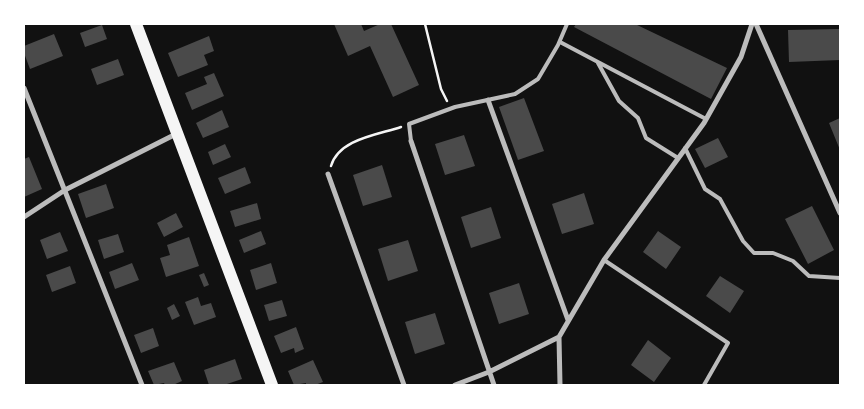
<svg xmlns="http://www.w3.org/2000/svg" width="864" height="409" viewBox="0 0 864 409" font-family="Helvetica,sans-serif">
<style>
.building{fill:#4a4a4a}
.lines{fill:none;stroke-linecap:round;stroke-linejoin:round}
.path{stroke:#f5f5f5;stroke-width:2.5}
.service{stroke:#bcbcbc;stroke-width:4}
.minor{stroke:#bcbcbc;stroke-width:5}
.primary{stroke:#f5f5f5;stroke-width:12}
</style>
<rect width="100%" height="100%" fill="#111"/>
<path class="building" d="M334,24H361L364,31L380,24H391L419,85L393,97L370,46L348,56Z
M576,24H635L727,68L711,99L574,27Z
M102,25L107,39L85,47L80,33Z
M840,29V60L789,62L788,30Z
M54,34L63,56L30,69L24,53V46Z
M209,36L214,51L204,55L208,65L178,77L168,53Z
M118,59L124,75L97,85L91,69Z
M214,73L224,96L192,110L185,93L207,84L204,77Z
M524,98L544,151L518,160L499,107Z
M222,110L229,127L203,138L196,123Z
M840,118V150L829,123Z
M464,135L475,166L445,175L435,144Z
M718,138L728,157L705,168L695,149Z
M225,144L231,157L213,165L208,152Z
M29,157L42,189L24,197V159Z
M382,165L392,197L363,206L353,175Z
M245,167L251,183L225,194L218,178Z
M106,184L114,208L86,218L78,194Z
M584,193L594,224L562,234L552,204Z
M257,203L261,219L235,227L230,211Z
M812,206L834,250L808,264L785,219Z
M491,207L501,238L471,248L461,217Z
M176,213L183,227L164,237L157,223Z
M261,231L266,244L244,253L239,240Z
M658,231L681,247L666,269L643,252Z
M60,232L68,251L47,259L40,240Z
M118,234L124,252L104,259L98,240Z
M189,237L199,266L166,277L160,258L170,255L167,245Z
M408,240L418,271L388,281L378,249Z
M132,263L139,280L115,289L109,272Z
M271,263L277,283L256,290L250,270Z
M70,266L76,283L52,292L46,275Z
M204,273L209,285L204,287L199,275Z
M720,276L744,291L730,313L706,296Z
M519,283L529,314L499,324L489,293Z
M198,297L201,306L211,303L216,317L194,325L185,302Z
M282,300L287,316L269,321L264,305Z
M174,304L180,316L172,320L167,308Z
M435,313L445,344L415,354L405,322Z
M296,327L304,349L295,353L294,348L281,353L274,336Z
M153,328L159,346L141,353L134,335Z
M648,340L671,358L654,382L631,365Z
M235,359L242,379L224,385H209L204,370Z
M313,360L323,382L315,385H306V383L294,385L288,371Z
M174,362L182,381L173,385H165L164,383L154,385L148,371Z"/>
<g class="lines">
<path class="path" d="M425,24L441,89L447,101
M331,166C339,139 377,135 401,127"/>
<path class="service" d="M560,42L706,119
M598,63L619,101L638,118L646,138L678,158
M411,141L409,124L455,107L515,94L538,79L558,45L567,24
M685,148L705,189L720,199L743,241L754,253H773L793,261L809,276L840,278
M604,260L728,343L704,385"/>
<path class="minor" d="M756,24L840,213
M24,88L142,385
M488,100L568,320
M411,141L494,385
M328,174L404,385
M24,217L65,190L176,134
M455,385L489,372L559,337
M560,385L559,337L604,260L704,123L741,57L752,24"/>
<path class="primary" d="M136,24L272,385"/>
</g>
<rect width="864" height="409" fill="none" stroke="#ffffff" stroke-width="50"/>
</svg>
